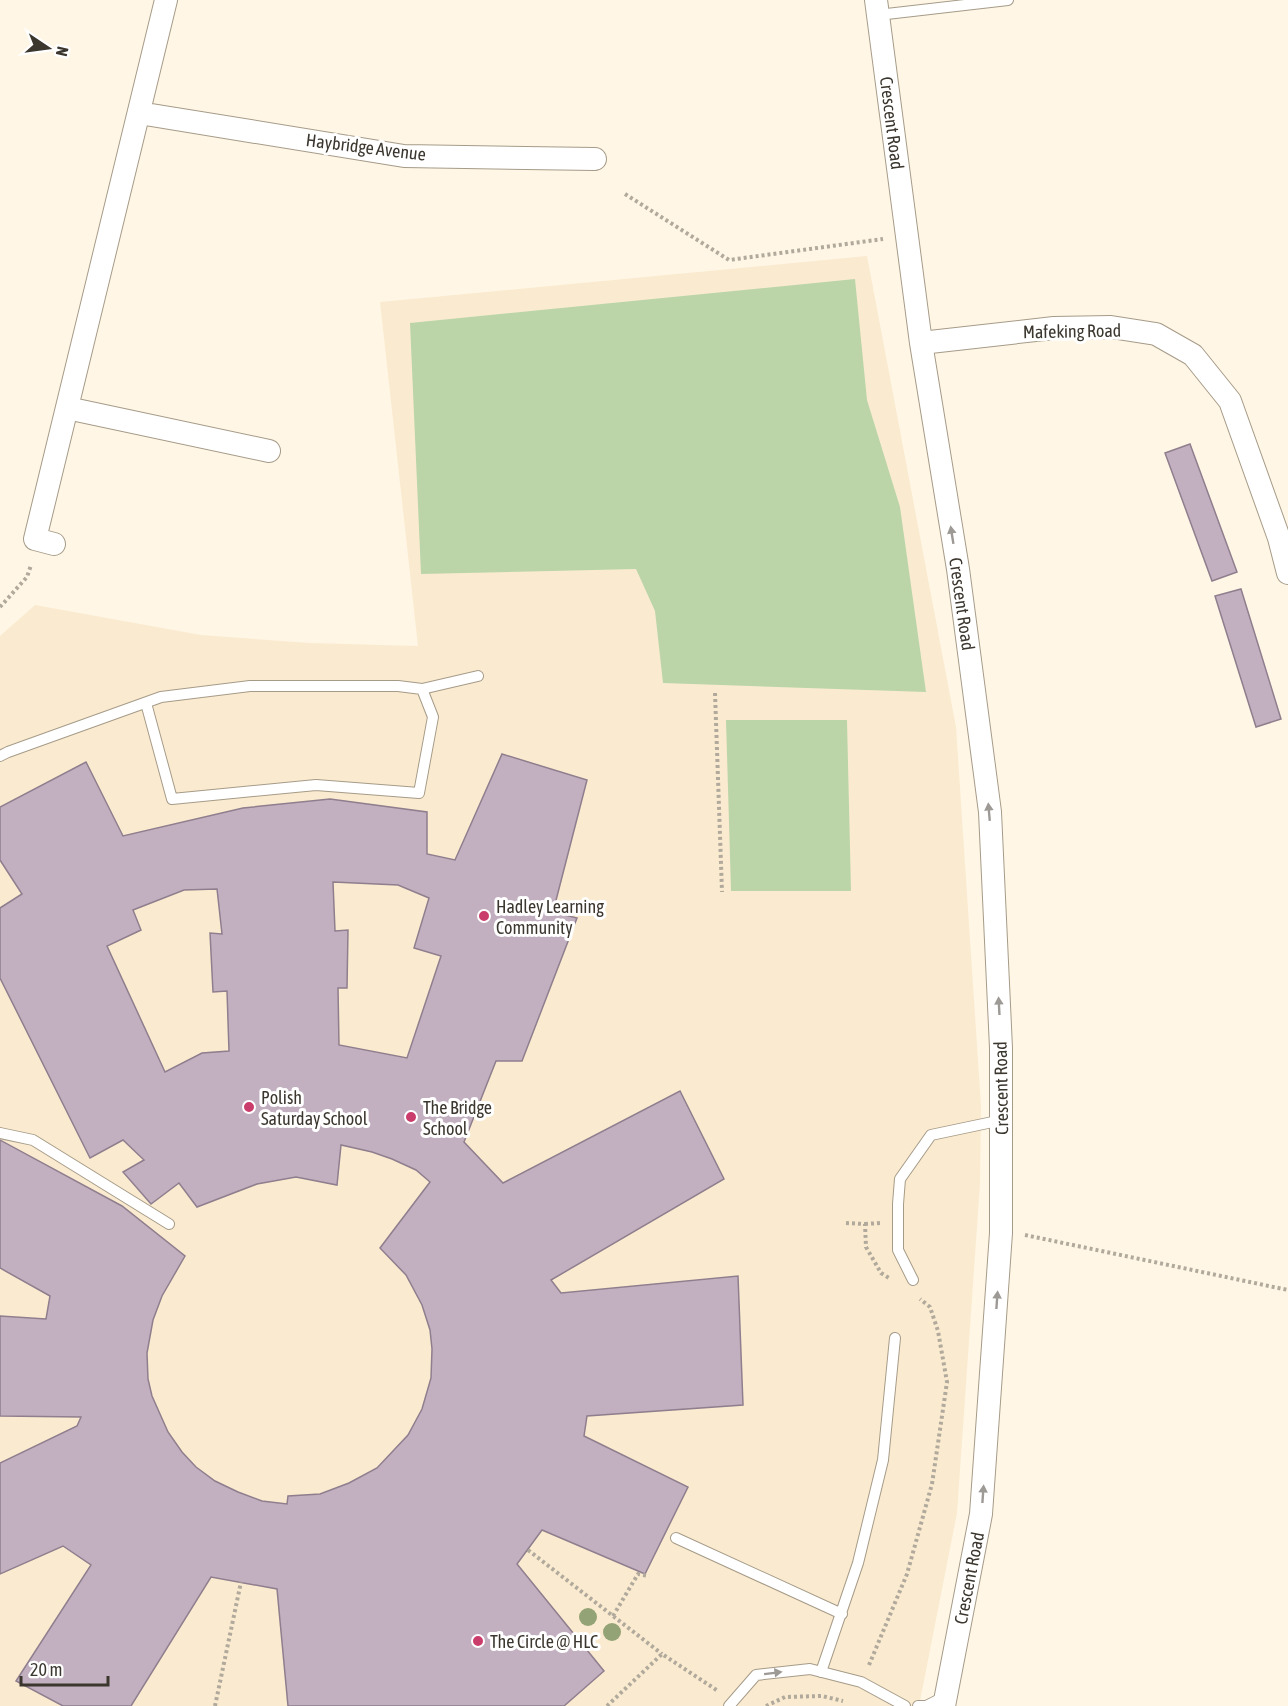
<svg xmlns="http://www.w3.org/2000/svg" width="1288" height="1706" viewBox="0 0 1288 1706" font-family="'Asap Condensed',sans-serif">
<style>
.built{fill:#faebd0}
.green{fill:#bbd5a9}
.building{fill:#c2b0c0;stroke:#8f7e8d;stroke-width:1.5;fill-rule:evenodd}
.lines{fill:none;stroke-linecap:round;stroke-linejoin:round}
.lane-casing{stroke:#a69b88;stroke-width:12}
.street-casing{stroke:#a69b88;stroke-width:24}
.path{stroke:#b1aa9c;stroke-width:4;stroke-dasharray:3 3;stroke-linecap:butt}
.lane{stroke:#fff;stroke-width:10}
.street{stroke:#fff;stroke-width:22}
.tree{fill:#93a375}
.oneway{fill:#9d9a96}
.poi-dot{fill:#c93c6c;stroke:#fff;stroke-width:2}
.labels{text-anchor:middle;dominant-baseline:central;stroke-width:6;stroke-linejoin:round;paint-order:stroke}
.street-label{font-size:18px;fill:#3b362e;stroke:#fff}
.poi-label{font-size:18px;fill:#3b362e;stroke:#fff;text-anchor:start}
</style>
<rect width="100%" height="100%" fill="#fff6e5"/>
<path class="built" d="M867,256L956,727L981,1106L980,1184L957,1513L919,1706H0V636L35,605L201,635L309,643L418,646L380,302Z"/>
<path class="green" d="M855,279L867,400L900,507L926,692L663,683L655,611L636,569L421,574L410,323Z
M726,720H847L851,891H731Z"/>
<path class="building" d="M1190,444L1237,572L1212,581L1165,453Z
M1241,589L1281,719L1256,727L1215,596Z
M502,754L587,780L553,912L577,918L522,1061H496L464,1142L503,1183L680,1091L724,1179L551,1280L561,1293L738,1276L743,1405L587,1416L584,1436L688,1487L645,1574L542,1530L517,1564L604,1671L564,1706H288L277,1589L211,1577L131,1706H63L16,1681L91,1565L63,1546L0,1574V1463L77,1426L81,1417L0,1416V1316L46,1319L50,1296L0,1268V1140L122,1206L185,1256L162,1296L153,1320L147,1353L148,1379L152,1396L168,1432L182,1452L196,1467L215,1481L238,1492L262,1501L287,1504L288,1496L320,1494L349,1483L377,1468L408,1435L422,1409L431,1378L432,1349L430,1330L422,1305L406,1275L380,1248L430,1182L416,1170L392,1159L372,1152L341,1145L337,1185L296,1177L257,1184L197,1207L179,1183L151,1204L123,1172L144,1160L123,1140L90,1158L0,978V908L22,894L0,860V807L86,762L123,836L243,808L330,799L427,812V854L455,860ZM333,882L398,885L429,898L414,948L441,956L407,1058L339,1045L338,988H347L348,930L335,931ZM217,889L222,934L210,933L213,992L227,991L229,1051L202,1053L165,1072L107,946L141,930L133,910L184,890Z"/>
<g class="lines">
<g class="lane-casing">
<path id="lane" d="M878,15L1008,0
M146,703L172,799L316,785L419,793L433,717L422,689
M0,756L8,752L161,697L250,686H398L422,689L478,676
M0,1133L33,1140L169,1224
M913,1280L898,1250V1204L900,1179L931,1135L1002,1120
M676,1538L842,1614
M821,1672L858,1563L883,1460L895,1338
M729,1706L756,1675L810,1669L861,1682L905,1706
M918,1706H926L946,1696"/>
</g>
<g class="street-casing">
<path id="street" d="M876,0L921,343L958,569L990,812L1001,1048V1233L981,1514L944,1706
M139,113L404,156L595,159
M921,343L1054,328L1111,327L1156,334L1193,355L1230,401L1279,538L1288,573
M67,408L269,451
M54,544L35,539L166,0"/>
</g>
<path class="path" d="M625,194L729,260L883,239
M0,607L27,577L31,565
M715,693L722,892
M846,1223L865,1224L866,1247L881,1273L889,1278
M865,1224L880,1223
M1025,1235L1288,1290
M528,1550L662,1654
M613,1616L638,1574L649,1576
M869,1665L907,1574L932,1484L947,1382L938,1331L930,1307L920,1299
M215,1706L241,1582
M607,1706L662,1654L718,1691
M766,1706L785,1697L822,1696L843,1701"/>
<use href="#lane" class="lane"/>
<use href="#street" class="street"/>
</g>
<g class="tree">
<circle cx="588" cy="1617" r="9"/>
<circle cx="612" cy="1632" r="9"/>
</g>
<defs><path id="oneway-solid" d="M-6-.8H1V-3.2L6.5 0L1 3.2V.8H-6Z" transform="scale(1.5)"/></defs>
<g class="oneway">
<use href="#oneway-solid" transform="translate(952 535) rotate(-99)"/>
<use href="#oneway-solid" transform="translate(989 812) rotate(-95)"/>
<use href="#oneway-solid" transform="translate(999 1006) rotate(-93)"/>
<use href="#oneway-solid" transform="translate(997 1300) rotate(-86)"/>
<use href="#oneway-solid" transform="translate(983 1494) rotate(-86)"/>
<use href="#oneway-solid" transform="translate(773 1673) rotate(-7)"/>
</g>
<g class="poi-dot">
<circle cx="484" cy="916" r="6"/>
<circle cx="249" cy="1107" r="6"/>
<circle cx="411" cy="1117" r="6"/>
<circle cx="478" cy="1641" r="6"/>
</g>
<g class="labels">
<g class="street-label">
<text transform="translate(892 123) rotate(83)">Crescent Road</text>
<text transform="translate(366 147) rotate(7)">Haybridge Avenue</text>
<text transform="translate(1072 331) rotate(-1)">Mafeking Road</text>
<text transform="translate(962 604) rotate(82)">Crescent Road</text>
<text transform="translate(1001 1088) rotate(-91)">Crescent Road</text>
<text transform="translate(969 1578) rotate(-79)">Crescent Road</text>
</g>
<g class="poi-label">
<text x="496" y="906">Hadley Learning<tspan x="496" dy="21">Community</tspan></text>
<text x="261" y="1097">Polish<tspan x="261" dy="21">Saturday School</tspan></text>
<text x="423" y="1107">The Bridge<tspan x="423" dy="21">School</tspan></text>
<text x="490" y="1641">The Circle @ HLC</text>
</g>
</g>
<g transform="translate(48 48) rotate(103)" stroke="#ffffff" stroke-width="4.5" paint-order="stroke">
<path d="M0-4.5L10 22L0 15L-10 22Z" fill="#3b362e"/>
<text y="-9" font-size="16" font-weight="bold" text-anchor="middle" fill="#3b362e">N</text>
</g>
<path d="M21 1676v9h87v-9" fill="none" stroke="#3b362e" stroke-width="3"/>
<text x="30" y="1676" font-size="18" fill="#3b362e" stroke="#ffffff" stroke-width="4.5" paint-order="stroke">20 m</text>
</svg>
